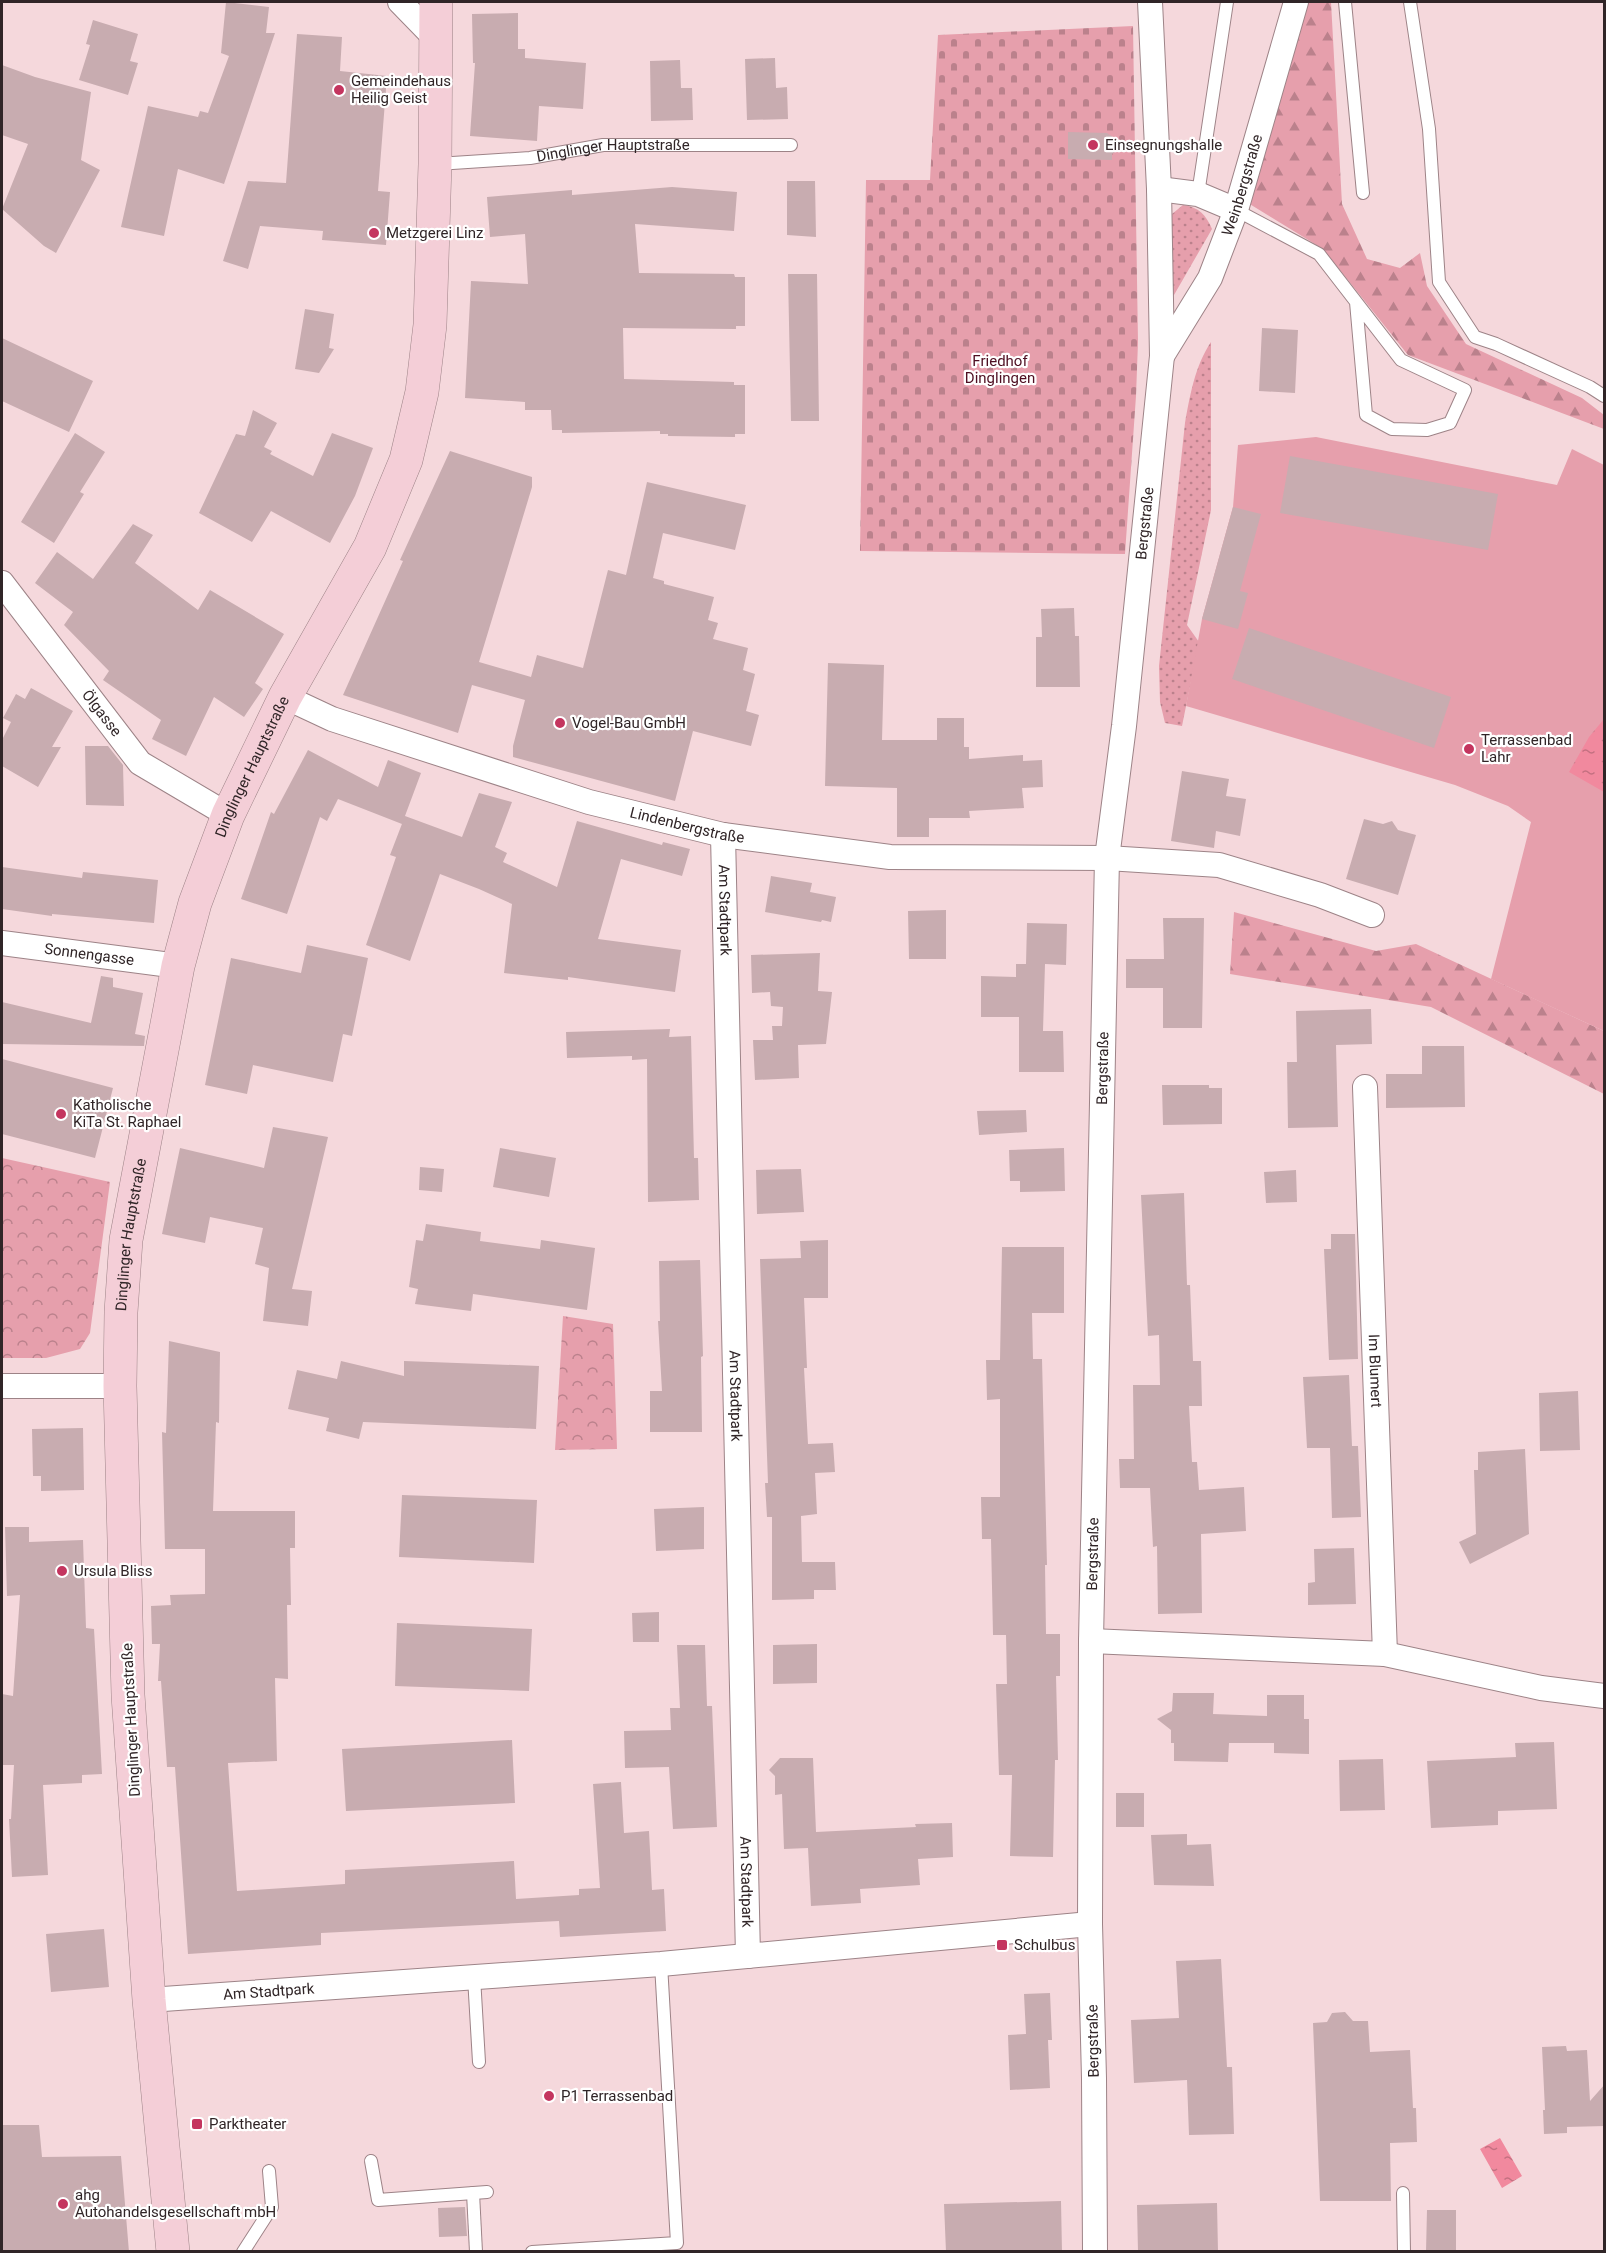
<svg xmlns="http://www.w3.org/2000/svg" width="1606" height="2253" viewBox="0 0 1606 2253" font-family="Roboto,sans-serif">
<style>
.grass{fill:url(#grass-dots)}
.forest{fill:url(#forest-firs)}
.cemetery{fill:url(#cemetery-stones)}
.park{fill:url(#park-crowns)}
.pitch{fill:#e69fac}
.water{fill:url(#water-ripples)}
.building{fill:#c8acb0}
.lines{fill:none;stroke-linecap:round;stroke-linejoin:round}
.lane-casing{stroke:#9d8387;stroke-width:14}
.street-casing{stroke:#9d8387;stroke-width:26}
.secondary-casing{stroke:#9d8387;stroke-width:34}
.lane{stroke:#fff;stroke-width:12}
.street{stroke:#fff;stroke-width:24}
.secondary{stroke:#f4ced7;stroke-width:33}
.poi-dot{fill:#c4355f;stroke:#fff;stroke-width:2}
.labels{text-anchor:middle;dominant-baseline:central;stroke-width:4.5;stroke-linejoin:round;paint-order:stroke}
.poi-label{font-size:15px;fill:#302527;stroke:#fff;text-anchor:start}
.street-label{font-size:15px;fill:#302527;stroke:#fff}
.park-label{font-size:15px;fill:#4e0e21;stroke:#fff}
</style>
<defs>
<pattern id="grass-dots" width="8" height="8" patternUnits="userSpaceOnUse" patternTransform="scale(1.5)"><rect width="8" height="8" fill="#e69fac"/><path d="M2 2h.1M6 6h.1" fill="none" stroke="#bb818c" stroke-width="1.8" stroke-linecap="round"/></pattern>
<pattern id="forest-firs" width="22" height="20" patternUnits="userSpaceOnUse" patternTransform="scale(1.5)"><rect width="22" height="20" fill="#e69fac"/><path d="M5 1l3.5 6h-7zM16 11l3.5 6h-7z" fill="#bb818c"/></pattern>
<pattern id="cemetery-stones" width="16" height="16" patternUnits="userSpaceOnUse" patternTransform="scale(1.5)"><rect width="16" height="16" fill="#e69fac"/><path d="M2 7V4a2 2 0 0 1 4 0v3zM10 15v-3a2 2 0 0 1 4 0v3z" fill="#bb818c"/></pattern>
<pattern id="park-crowns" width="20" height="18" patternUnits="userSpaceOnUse" patternTransform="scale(1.5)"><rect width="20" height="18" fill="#e69fac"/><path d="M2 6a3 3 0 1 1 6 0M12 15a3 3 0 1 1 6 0" fill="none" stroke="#bb818c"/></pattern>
<pattern id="water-ripples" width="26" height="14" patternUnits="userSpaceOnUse" patternTransform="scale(1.5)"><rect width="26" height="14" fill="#f1899e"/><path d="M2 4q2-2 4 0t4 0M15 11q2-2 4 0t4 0" fill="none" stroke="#c47081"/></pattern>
</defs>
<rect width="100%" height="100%" fill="#f5d8dc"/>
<path class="grass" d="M1183,205C1199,207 1206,215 1212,229L1174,295H1169L1172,214Z
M1211,342V510L1187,625L1199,642L1182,726L1165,723L1160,702L1159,666L1185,423C1190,395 1195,366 1211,342Z"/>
<path class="forest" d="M1303,2H1331L1342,204L1367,259L1400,268L1420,253L1427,286L1466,344L1582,398L1604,415V429L1408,355L1323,249L1248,203Z
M1234,912L1376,951L1416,944L1604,1031V1094L1431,1007L1230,974Z"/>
<path class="cemetery" d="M1133,26L1138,342L1136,396L1125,554L860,551L866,180H930L938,35Z"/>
<path class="park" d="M2,1158L110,1182L90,1333L80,1349L46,1358H2Z
M563,1316L613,1324L617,1449L555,1450Z"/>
<path class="pitch" d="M1316,437L1557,485L1572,449L1604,465V1031L1491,979L1531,822L1508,806L1455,785L1186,706L1202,619L1233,507L1238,445Z"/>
<path class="water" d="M1604,719V792L1569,772L1589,737Z
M1500,2138L1522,2176L1502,2188L1480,2149Z"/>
<path class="building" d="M226,2L269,7L266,33H275L224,184L178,169L164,236L121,227L148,106L198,117L200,111L208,113L229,56L221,53Z
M518,13V49H525V58L586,63L583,109L539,106L537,141L470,136L475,63H473L472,14Z
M93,20L138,34L130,61L138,63L128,95L79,80L90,45L86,44Z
M297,34L342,37L340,71L387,76L378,191L390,192L386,245L322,240L323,231L260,226L248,269L223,261L248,181L286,183Z
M775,58L776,88L787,87L788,119L747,120L745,59Z
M680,60L681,88H692L693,120L651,121L650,61Z
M2,65L35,77L91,92L81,160L100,170L56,253L44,246L2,209L28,144L2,135Z
M1068,132L1107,133L1125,145L1112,154V160L1068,159Z
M787,181H815L816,237L787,235Z
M672,187L737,192L734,231L635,224L639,273L734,274L735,277H745V326H736V329L623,328L624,379L734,382V385H745V434H735V437L668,436V434H660V431L562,433V430H552L551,410H525V402L465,398L471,281L528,284L525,234L490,237L487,197L572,190V195Z
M788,274H817L819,421H791Z
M305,309L334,314L329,348L334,349L319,373L295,369Z
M1262,328L1298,330L1295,393L1259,391Z
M2,338L93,381L69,432L2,401Z
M253,410L277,423L264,447L272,451L270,454L313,476L332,433L373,448L355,496L330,543L271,511L252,542L199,513L236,434L245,436Z
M75,433L105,452L80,492L84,494L54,543L21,522Z
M450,451L532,477V487L479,662L531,677L537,655L583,668L608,570L626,575L647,482L746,505L735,550L663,533L653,578L664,581V584L714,597L708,620L718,623L713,639L748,648L743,670L755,674L746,711L759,715L751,746L693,731L675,801L513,757V746L525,700L472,685L458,733L343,695L403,561L400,560Z
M1290,456L1498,494L1488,550L1280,513Z
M1233,507L1261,514L1240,591L1248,593L1238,629L1202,619Z
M133,524L153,535L135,563L198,610L210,590L284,634L255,683L263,689L244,717L214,697L186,756L152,739L161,720L103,680L109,671L64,625L73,612L35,583L57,552L93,579Z
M1074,608L1075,636H1079L1080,687H1036V637H1042L1041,609Z
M1249,628L1451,697L1434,748L1232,679Z
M828,663L884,665L882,740H937V718H964V747H969V759L1023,755V761L1042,760L1043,787L1022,788L1024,808L969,811L970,818H929V837H897V788L825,786Z
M31,688L73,711L52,747H61L38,787L2,766V740L11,722L3,718L16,694L25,699Z
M85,746H108L123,765L124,806L86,805Z
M308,750L378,787L388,760L421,773L402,824L338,799L327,821L320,817L287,914L241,899L271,812L274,814Z
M1182,771L1229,779L1226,796L1246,799L1240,836L1216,831L1214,848L1171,841Z
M479,793L512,802L495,847L507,853L503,862L557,887L577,821L662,845L663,842L690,849L682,876L621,859L598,939L681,950L675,992L568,977V980L504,973L512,904L479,889L440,874L410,961L366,945L396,857L390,855L405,816L462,837Z
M1364,819L1383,824L1392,821L1398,830L1416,835L1398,895L1346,879Z
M2,867L82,878L83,872L158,880L154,923L52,914V916L2,909Z
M771,876L812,883L810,892L836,897L831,922L822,920L821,922L765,912Z
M946,910V959H909L908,911Z
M1163,918H1204L1202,1028H1163V988H1126V959H1164Z
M1027,923L1067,924L1066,965L1045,964L1043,1031H1063L1064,1072H1019V1017H981V976L1016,977V964H1037H1026Z
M307,945L368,958L352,1036L343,1034L333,1082L253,1065L247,1094L205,1085L231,958L301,973Z
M820,953L818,991L832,992L826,1044L798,1045L799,1078L755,1080L753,1040H773L772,1026H782L783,1007L771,1006L770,992L752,993L751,955Z
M101,976L113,978V987L143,993L135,1034L145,1036L144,1046L2,1044V1002L91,1023Z
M1371,1009L1372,1044L1336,1045L1338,1127L1288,1128L1287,1062H1297L1296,1011Z
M670,1029L669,1037L691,1036L694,1158H698L699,1200L648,1202L647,1059L632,1060V1056L567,1058L566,1032Z
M1422,1046H1464L1465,1107L1386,1108V1074H1422Z
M2,1059L113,1088L95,1158L2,1134Z
M1162,1085H1209V1088H1222V1124L1163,1125Z
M1026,1110L1027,1132L979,1135L977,1111Z
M273,1127L328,1137L292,1289L312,1291L308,1326L263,1321L269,1268L255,1264L263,1228L210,1217L205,1243L162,1234L180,1148L264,1168Z
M500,1148L556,1158L549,1197L493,1187Z
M1064,1148L1065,1191L1020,1192V1181H1010L1009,1150Z
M420,1167L444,1169L442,1192L419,1190Z
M801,1169L804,1212L757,1214L756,1170Z
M1296,1170L1297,1202L1266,1203L1264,1172Z
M1184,1193L1187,1285H1190L1193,1361H1201L1202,1406H1189L1192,1462H1197L1199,1490L1244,1487L1246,1531L1201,1534L1202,1613L1158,1614L1157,1546L1153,1547L1150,1488H1120L1119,1459H1134L1133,1385H1160L1159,1335L1148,1336L1141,1195Z
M426,1224L481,1232L480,1241L540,1249L541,1240L595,1248L587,1310L473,1294L471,1311L415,1304L418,1289L409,1287L416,1240L423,1241Z
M1331,1234H1355L1358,1359L1329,1360L1324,1249H1331Z
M828,1240V1298H804L807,1368H804L808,1444L833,1443L835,1472L815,1473L817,1514L801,1516L802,1562H835L836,1590H814V1599L772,1600V1517H767L765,1483H768L760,1259L801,1258L800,1241Z
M1002,1247H1064V1313H1032L1033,1359H1042L1047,1565H1045L1046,1634H1060V1676H1056L1058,1760H1055L1053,1857L1010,1856L1012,1775H999L996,1684H1007L1006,1635H993L991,1539H982L981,1497H1000V1399L987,1400L986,1360H1000Z
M700,1260L703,1356L701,1357L702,1432H650V1391H662L658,1321H660L659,1261Z
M169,1341L220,1352L219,1423L216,1422L213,1511H295V1548H290L291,1605H287L288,1679L275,1678L277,1761L228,1763L237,1891L345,1884V1870L514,1861L516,1899L579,1895V1889L600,1888L593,1784L621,1782L624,1833L649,1831L652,1890L664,1889L666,1931L560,1937L559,1921L321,1933V1945L188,1954L175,1767H167L161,1681H158L160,1644H152L151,1606L171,1605L170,1595L205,1594V1549H165L162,1432L166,1433Z
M341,1361L404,1376V1361L539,1366L536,1429L363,1422L359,1439L326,1431L329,1418L288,1409L297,1370L337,1379Z
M1349,1375L1352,1446H1358L1361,1517L1332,1518L1330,1448H1307L1303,1377Z
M1578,1391L1580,1450L1540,1451L1539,1393Z
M83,1428L84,1490L41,1491V1476H33L32,1429Z
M1525,1449L1529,1534L1470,1564L1459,1542L1476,1534L1474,1470H1478V1452Z
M402,1495L537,1500L534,1563L399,1557Z
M704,1507V1549L656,1551L654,1509Z
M5,1527H29V1542L83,1540L86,1628L94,1629L102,1774L82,1775V1783L43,1785L48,1875L12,1877L9,1819H11L14,1765H2V1694L13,1696L20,1595L7,1596Z
M1354,1548L1356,1604L1308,1605V1583L1315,1582L1314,1549Z
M659,1612V1642H633L632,1613Z
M397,1623L532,1629L529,1691L395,1686Z
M817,1644V1683L773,1684V1645Z
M677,1645H705L707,1706H712L717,1827L673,1829L669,1767L625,1768L624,1731L671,1730L670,1708H680Z
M1173,1693H1214L1213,1714L1267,1716V1695H1304V1719H1309V1754L1274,1753V1743H1229L1228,1762L1174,1761V1743H1171V1730L1157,1719L1172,1711Z
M512,1740L515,1803L346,1811L342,1749Z
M1554,1742L1557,1809L1498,1811V1825L1431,1828L1427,1761L1516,1757L1515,1743Z
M780,1758H813L816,1832L916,1827L915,1824L952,1823L953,1857L918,1859L920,1885L860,1889L861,1903L811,1906L808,1848L784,1849L782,1794L775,1795V1776L769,1770Z
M1383,1759L1385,1810L1340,1811L1339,1760Z
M1116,1793H1144V1827H1116Z
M1187,1834V1845L1211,1844L1214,1886L1154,1885L1151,1835Z
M104,1929L109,1987L51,1992L46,1934Z
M1221,1959L1227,2067H1232L1234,2134L1189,2135L1187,2080L1134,2083L1131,2020L1179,2018L1176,1961Z
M1050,1993L1052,2040H1048L1050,2088L1010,2090L1008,2035L1026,2034L1024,1994Z
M1345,2012L1353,2021H1368L1370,2052L1410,2050L1413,2108H1416L1417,2142L1390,2143L1391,2201H1320L1313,2023L1327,2022L1332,2013Z
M1566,2046L1567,2051L1587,2050L1590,2101L1605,2084V2126L1567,2127V2133L1544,2134L1543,2110H1545L1542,2047Z
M3,2125H39L42,2157L121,2156L129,2252H2Z
M1061,2201L1062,2252H946L944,2204Z
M1217,2203L1218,2252H1138L1137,2205Z
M465,2207L467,2236L439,2237L438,2208Z
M1427,2210H1456V2252H1426Z"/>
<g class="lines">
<g class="lane-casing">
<g id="lane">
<path d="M1345,2L1363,193"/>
<path d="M1410,2L1429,129L1439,282L1475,337L1496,344L1590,387L1604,396"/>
<path id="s1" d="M437,164L530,158L603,145H791"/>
<path d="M1198,194L1227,2"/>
<path d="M1236,210L1319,254L1401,360L1465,390L1450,423L1427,430L1392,429L1366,415L1356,302"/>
<path d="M474,1977L479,2062"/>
<path d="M371,2161L378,2200L487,2192"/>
<path d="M473,2193L476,2252"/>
<path d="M1403,2193L1404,2252"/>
<path d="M243,2252L272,2207L269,2171"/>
<path d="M532,2252L677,2243L661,1964"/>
</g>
</g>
<g class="street-casing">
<g id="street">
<path d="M400,2L435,38"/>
<path d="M1159,189L1198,194L1236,210"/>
<path id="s2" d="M1162,356L1210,278L1236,210L1296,2"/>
<path id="s3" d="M2,583L140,763L228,815"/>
<path id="s4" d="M285,697L332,719L589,802L723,835L890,857L1107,858L1219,865L1320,895L1372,915"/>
<path id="s5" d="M723,835L748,1956"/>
<path id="s6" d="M2,943L178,966"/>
<path id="s7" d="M1365,1087L1385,1654"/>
<path d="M2,1386H120"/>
<path d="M1091,1641L1385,1654L1541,1688L1604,1696"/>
<path id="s8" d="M149,2000L661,1964L1090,1924"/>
<path id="s9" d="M1095,2252L1094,2078L1090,1924L1091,1641L1107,858L1124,726L1162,356L1159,189L1150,2"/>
</g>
</g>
<g class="secondary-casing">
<g id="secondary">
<path id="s10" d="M173,2252L149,2000L128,1695L120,1386L121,1312L126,1240L178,966L195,903L228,815L285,697L370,547L406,460L422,392L430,325L435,164L436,2"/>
</g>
</g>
<use href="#lane" class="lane"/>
<use href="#street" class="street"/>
<use href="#secondary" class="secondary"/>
</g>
<g class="poi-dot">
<circle cx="339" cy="90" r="6"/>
<circle cx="1093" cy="145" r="6"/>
<circle cx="374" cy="233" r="6"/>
<circle cx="560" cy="723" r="6"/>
<circle cx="1469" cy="749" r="6"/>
<circle cx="61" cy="1114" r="6"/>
<circle cx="62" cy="1571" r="6"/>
<rect x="996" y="1939" width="12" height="12" rx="3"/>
<circle cx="549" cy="2096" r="6"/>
<rect x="191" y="2118" width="12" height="12" rx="3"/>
<circle cx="63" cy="2204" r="6"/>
</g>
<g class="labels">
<g class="poi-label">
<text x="351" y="81">Gemeindehaus<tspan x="351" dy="17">Heilig Geist</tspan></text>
<text x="1105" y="145">Einsegnungshalle</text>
<text x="386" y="233">Metzgerei Linz</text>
<text x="572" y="723">Vogel-Bau GmbH</text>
<text x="1481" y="740">Terrassenbad<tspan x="1481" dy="17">Lahr</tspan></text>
<text x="73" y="1105">Katholische<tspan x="73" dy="17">KiTa St. Raphael</tspan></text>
<text x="74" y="1571">Ursula Bliss</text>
<text x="1014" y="1945">Schulbus</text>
<text x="561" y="2096">P1 Terrassenbad</text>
<text x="209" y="2124">Parktheater</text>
<text x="75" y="2195">ahg<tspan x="75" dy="17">Autohandelsgesellschaft mbH</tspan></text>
</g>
<g class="street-label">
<text stroke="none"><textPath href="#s1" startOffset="177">Dinglinger Hauptstraße</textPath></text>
<text stroke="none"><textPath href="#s2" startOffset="190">Weinbergstraße</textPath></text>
<text stroke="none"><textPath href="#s9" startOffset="1731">Bergstraße</textPath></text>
<text stroke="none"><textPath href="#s3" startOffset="164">Ölgasse</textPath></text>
<text stroke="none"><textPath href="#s10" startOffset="1506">Dinglinger Hauptstraße</textPath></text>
<text stroke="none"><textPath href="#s4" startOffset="423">Lindenbergstraße</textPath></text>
<text stroke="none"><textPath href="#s5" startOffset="75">Am Stadtpark</textPath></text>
<text stroke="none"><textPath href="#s6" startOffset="88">Sonnengasse</textPath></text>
<text stroke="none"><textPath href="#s9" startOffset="1184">Bergstraße</textPath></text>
<text stroke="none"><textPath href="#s10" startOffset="1020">Dinglinger Hauptstraße</textPath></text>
<text stroke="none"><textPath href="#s7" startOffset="284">Im Blumert</textPath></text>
<text stroke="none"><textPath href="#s5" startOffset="561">Am Stadtpark</textPath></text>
<text stroke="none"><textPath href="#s9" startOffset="698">Bergstraße</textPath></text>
<text transform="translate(131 1720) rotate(-93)">Dinglinger Hauptstraße</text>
<text stroke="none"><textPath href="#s5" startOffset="1047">Am Stadtpark</textPath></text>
<text stroke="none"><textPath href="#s8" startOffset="120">Am Stadtpark</textPath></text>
<text transform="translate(1093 2041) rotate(-91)">Bergstraße</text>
</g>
<g class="park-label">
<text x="1000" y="361">Friedhof<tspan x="1000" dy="17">Dinglingen</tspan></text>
</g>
</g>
<rect width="1606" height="2253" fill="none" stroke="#302527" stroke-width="6"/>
</svg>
